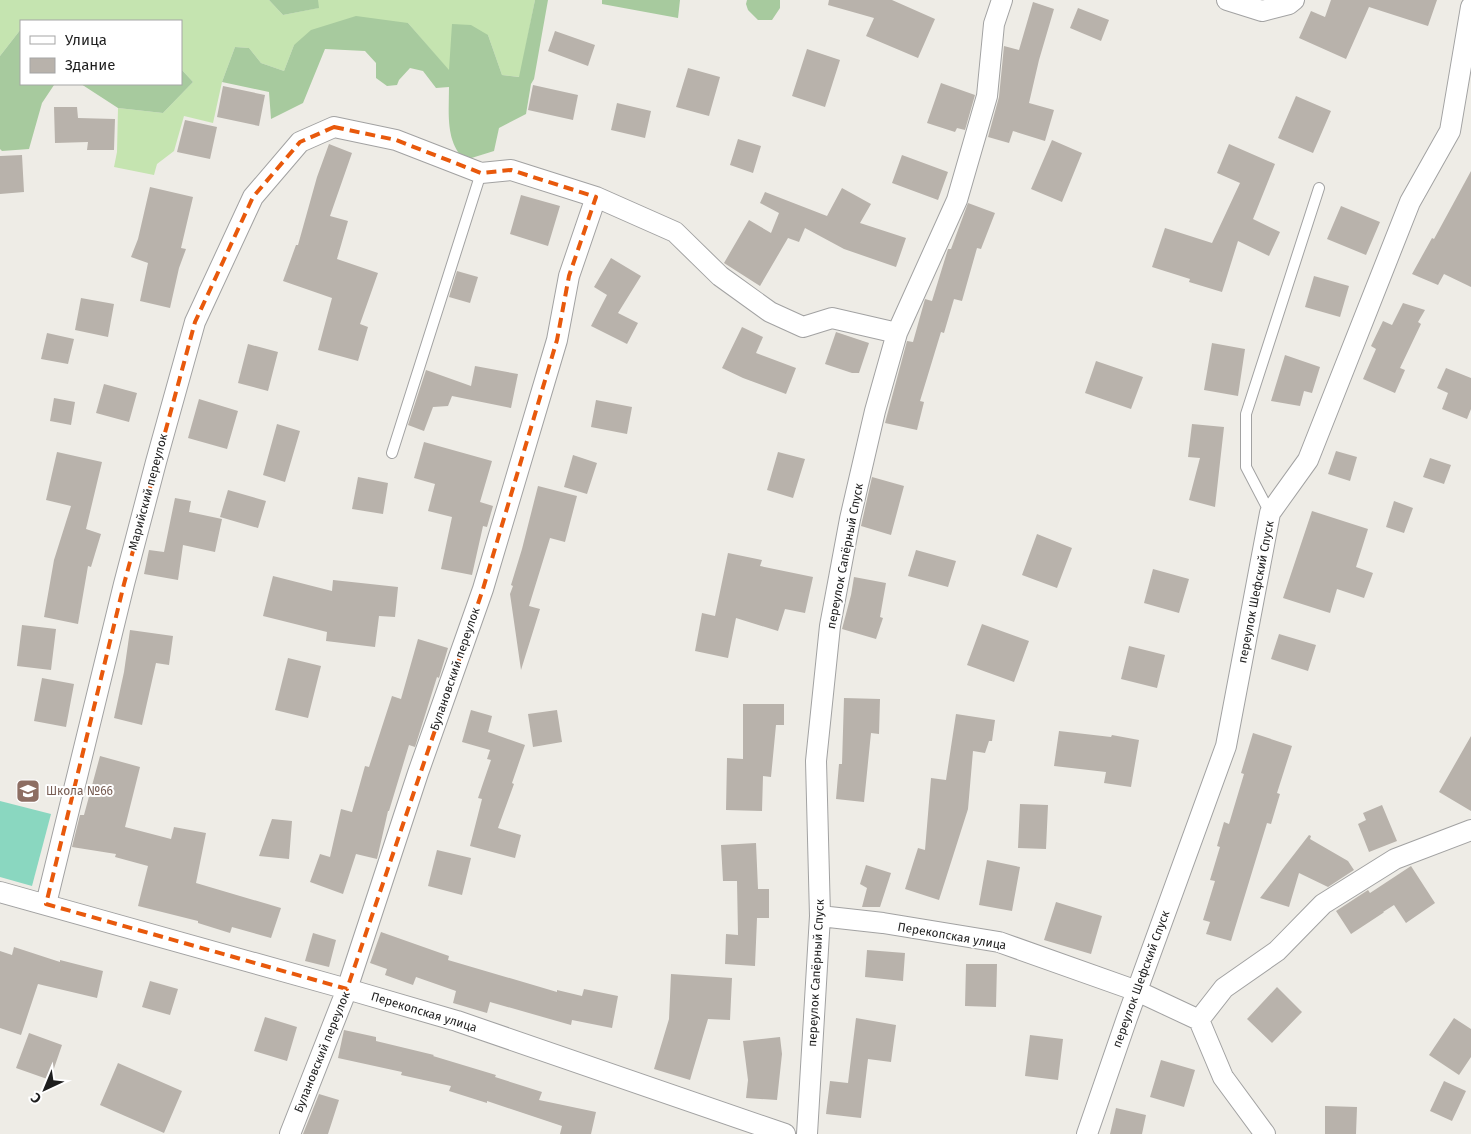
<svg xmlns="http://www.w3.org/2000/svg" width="1471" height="1134" viewBox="0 0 1471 1134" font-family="'Fira Sans',sans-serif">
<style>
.grass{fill:#c5e4b0}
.forest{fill:#a7ca9e}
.pitch{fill:#8ad7c0}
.building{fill:#b8b2ab}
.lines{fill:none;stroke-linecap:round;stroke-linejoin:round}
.service-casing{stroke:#a2a2a2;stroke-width:12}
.minor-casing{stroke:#a2a2a2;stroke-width:22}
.service{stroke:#fff;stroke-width:10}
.minor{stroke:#fff;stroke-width:20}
.marked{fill:none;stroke:#e8590c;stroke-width:4;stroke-dasharray:10 6;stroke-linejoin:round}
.labels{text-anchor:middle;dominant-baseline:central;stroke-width:4;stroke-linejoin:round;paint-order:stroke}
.street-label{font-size:12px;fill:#1e1e1e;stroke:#fff}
.education-label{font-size:12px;fill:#785e54;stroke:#fff;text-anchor:start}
</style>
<rect width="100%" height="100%" fill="#eeece6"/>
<path class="grass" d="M0,0H269L283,15L318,8V0H535L520,77L502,75L488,35L449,71L408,23L294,45L284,71L261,63L249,48L235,47L222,82L213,123L184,116L174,151L157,164L154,175L114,167L117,152L118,108L163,113L193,82L181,69V21H21V29L0,56Z"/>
<path class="forest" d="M269,0H318L319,8L283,15Z
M535,0H548L534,79L531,84L526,114L499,128L494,151L465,160C445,142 449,112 449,87L436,88L423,71L410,68L399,80L397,85L387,86L376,78V63L365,51L325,49L303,103L271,119L269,92L222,82L235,47L249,48L261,63L284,71L294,45L311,30L356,16L408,23L449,70L452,24L471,25L488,35L502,75L519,77Z
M602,0H680L678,18L602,4Z
M747,0H780V8L772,20H758L748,10L746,4Z
M21,29V84H181V69L193,82L163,113L118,108L81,84L54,85L42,103L29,149L2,151L0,149V56Z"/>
<path class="pitch" d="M0,801L51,814L32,886L0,877Z"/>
<path class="building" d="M829,0H892L935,19L918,58L866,36L874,18L828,5Z
M1331,0H1437L1428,26L1369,7L1346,59L1299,38L1311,11L1325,17Z
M1033,2L1054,9L1039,60L1029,103L1054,110L1045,141L1013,131L1009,143L988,137L999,97L1004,46L1019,50Z
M1078,8L1109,20L1101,41L1070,28Z
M555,31L595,45L588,66L548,51Z
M807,49L840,60L825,107L792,96Z
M688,68L720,77L709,116L676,107Z
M941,83L975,95L965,130L957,128L955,132L927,123Z
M533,85L578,95L573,120L528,110Z
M223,86L265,95L259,126L217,117Z
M1296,96L1331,111L1313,153L1278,138Z
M617,103L651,111L645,138L611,130Z
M54,107H77L78,118L115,119L114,150H87L88,142L55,143Z
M185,120L217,127L210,159L177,152Z
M738,139L761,146L753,173L730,165Z
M1052,140L1082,153L1062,202L1031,189Z
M329,144L352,153L330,216L348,221L337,259L378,273L360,324L368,327L358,361L318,350L332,298L283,281L296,245H298L317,177Z
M1229,144L1275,164L1253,219L1280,232L1269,256L1238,241L1222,292L1189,282L1190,279L1152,267L1165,228L1212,243L1240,183L1217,173Z
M22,155L24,192L0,194V156Z
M902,155L948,172L938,200L892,183Z
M1471,171V287L1444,274L1438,285L1412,274L1432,238L1434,239Z
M150,187L193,197L181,248L186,249L179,268L170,308L140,301L148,263L131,257L138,239Z
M842,188L871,204L860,223L906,238L896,267L844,249L805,228L799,242L788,238L760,286L724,263L749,220L771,233L779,213L760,203L765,192L827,216Z
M521,195L560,206L548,246L510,234Z
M968,203L995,213L981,249L977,248L962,301L954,299L944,333L941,332L920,401L924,402L917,430L885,423L907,341L913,342L925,299L932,301L948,249H951Z
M1341,206L1380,222L1366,255L1327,239Z
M611,258L641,276L618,313L638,323L627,344L591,326L607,295L594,287Z
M457,271L478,277L470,303L449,297Z
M1314,276L1349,286L1340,317L1305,307Z
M81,298L114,304L108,337L75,330Z
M1403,303L1425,310L1418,322L1421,324L1400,368L1405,370L1395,393L1363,379L1376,349L1371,346L1383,321L1392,325Z
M742,327L763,337L756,353L796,368L786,394L743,378L722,368Z
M836,332L869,343L859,373H852L825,364Z
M47,333L74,339L68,364L41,359Z
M1212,343L1245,349L1238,396L1204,390Z
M248,344L278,352L268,391L238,383Z
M1285,355L1320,367L1312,393L1304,391L1300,406L1271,401Z
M1096,361L1143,377L1131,409L1085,393Z
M475,366L518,374L511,408L452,396L448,406L433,407L424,431L408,425L426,370L471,386Z
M1446,368L1471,378V409L1467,419L1442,409L1448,393L1437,388Z
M104,384L137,393L129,422L96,413Z
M54,398L75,402L71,425L50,421Z
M199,399L238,411L227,449L188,438Z
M596,400L632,407L627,434L591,427Z
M277,424L300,431L285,482L263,475Z
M1192,424L1224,427L1215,507L1189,500L1200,458L1188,457Z
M424,442L492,461L480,502L493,506L487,527L483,526L472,575L441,569L452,517L428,511L435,484L414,478Z
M1336,451L1357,457L1350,481L1328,474Z
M57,452L102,462L86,529L101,534L91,567L88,566L78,624L44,617L54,560L71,506L46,500Z
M778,452L805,459L793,498L767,490Z
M573,455L597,463L587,494L564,487Z
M1430,458L1451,465L1444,484L1423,477Z
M358,477L388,483L383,514L352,509Z
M872,477L904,486L891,535L861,526Z
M538,486L577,496L565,542L550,538L529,606L540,609L521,670L510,594L513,586L511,585L522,549Z
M228,490L266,501L258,528L220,517Z
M175,498L191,501L189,512L222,519L215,552L183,545L178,580L144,574L149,550L164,552Z
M1394,501L1413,508L1404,533L1386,527Z
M1312,511L1368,529L1356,567L1373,573L1364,598L1337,589L1330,613L1283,598Z
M1037,534L1072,548L1057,588L1022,575Z
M916,550L956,561L948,587L908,576Z
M728,553L762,560L760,566L813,577L805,613L785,609L778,631L736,618L728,658L695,651L702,613L715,616Z
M1153,569L1189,579L1179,613L1144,603Z
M273,576L332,591L333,580L398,587L395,617L379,616L375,647L326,641L327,632L263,616Z
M854,577L886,583L880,617L883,618L876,639L842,629L851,595Z
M982,624L1029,641L1014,682L967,665Z
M22,625L56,629L51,670L17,666Z
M130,630L173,636L169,665L156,663L142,725L114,718L124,672Z
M1279,634L1316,645L1308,671L1271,659Z
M418,639L448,648L439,678L437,677L415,747L409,745L389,811H388L377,859L356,854L343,894L310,882L320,854L330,857L341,809L352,812L365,766L369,767L392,696L401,699Z
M1129,646L1165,655L1157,688L1121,679Z
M288,658L321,666L308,718L275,710Z
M42,678L74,684L66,727L34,721Z
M844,698L880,699L879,734L871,733L864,802L836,799L839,764H842Z
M743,704H784V725H776L771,777L763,776L762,811L726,810L727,758L743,759Z
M471,710L492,716L488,732L525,745L512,783L514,784L498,828L521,835L515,858L470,846L482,799L478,798L491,760L487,759L490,750L462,742Z
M557,710L562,742L533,747L528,714Z
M956,714L995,720L992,741H989L985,753L973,751L968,809L939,900L905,889L918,848L925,850L931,778L946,780Z
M1059,731L1111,737L1112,735L1139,740L1131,787L1104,783L1106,772L1054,766Z
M1253,733L1292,746L1277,793L1280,794L1271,824L1267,823L1231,941L1206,934L1210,922L1203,920L1215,881L1210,880L1220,847L1217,846L1224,822L1229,824L1244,774L1241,773Z
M1471,736V811L1439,792Z
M100,756L140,767L125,827L171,839L174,827L206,833L196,883L281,908L271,938L232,927L230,933L198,923V921L138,906L148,866L115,857L116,854L72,847L80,815H84Z
M1020,804L1048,805L1046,849L1018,848Z
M1382,805L1397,841L1369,852L1358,824L1366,820L1363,813Z
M272,819L292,821L289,859L259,856Z
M1309,835L1311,836L1310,839L1348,861L1354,870L1328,887L1299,873L1289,907L1260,898Z
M756,843L758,889H769V918H757L755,966L725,964L726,934L738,935L737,881H723L721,845Z
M437,850L471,858L462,895L428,886Z
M987,860L1020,867L1012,911L979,905Z
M866,865L891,873L880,907H862L867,888L860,884Z
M1411,866L1435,903L1406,923L1394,905L1383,912L1384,913H1383L1351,934L1336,911L1368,890L1370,893Z
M1056,902L1102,916L1091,954L1044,940Z
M381,932L449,956L448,960L557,992V990L582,996L584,989L618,996L612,1028L572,1020L571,1025L490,1002L487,1013L453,1003L456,991L416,977L413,985L385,975L387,969L370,963Z
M313,933L336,940L329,967L305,961Z
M14,947L60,962V960L103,971L97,998L38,984L21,1035L0,1028V951L12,955Z
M867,950L905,953L903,981L865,977Z
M966,964H997L996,1007L965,1006Z
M671,974L732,978L730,1020L708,1019L690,1080L654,1069L669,1019Z
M150,981L178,989L170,1015L142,1007Z
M1277,987L1302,1012L1272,1043L1247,1019Z
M265,1017L297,1027L287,1061L254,1051Z
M856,1018L896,1025L891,1062L868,1059L861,1118L826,1114L830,1081L848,1083Z
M1454,1018L1471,1029V1057L1459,1075L1429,1055Z
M344,1030L376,1037V1041L434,1055L433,1056L496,1075L495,1077L542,1092L539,1100L596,1112L591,1134H560L562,1126L487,1101V1103L449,1091L451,1086L401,1075L402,1072L338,1058Z
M29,1033L62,1045L50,1080L16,1068Z
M1030,1035L1063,1039L1058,1080L1025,1076Z
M780,1037L782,1054L777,1100L746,1098L748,1080L743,1041Z
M1161,1060L1195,1070L1184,1107L1150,1097Z
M118,1063L182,1091L164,1133L100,1105Z
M1444,1081L1466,1091L1452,1121L1430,1111Z
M319,1094L339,1100L328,1134H303Z
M1325,1106L1357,1107L1356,1134H1325Z
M1116,1108L1146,1115L1142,1134H1110Z"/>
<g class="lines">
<g class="service-casing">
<path id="service" d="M392,453L481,173
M1270,513L1246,467V414L1319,188"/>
</g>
<g class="minor-casing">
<path id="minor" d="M1227,0L1262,11L1289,4L1294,0
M0,892L347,989L457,1021L785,1134
M46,904L124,584L156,462L195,322L253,197L300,142L334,127L396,140L481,173L511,170L596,197L675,232L720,276L770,312L803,327L832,318L897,333
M820,916L883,923L999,942L1137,991L1199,1020L1223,1077L1265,1134
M1199,1020L1224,988L1277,951L1323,904L1395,859L1471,830
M290,1134L347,989L418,773L483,589L557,340L569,276L596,197
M807,1134L820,916L816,761L830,626L850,519L875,411L897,333L957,200L987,96L994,24L1002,0
M1087,1134L1127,1018L1226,746L1270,513L1308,460L1410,202L1450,131L1471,7"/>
</g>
<use href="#service" class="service"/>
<use href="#minor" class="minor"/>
</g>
<path class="marked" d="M334,127L396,140L481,173L511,170L596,197L569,276L557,340L483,589L347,989L46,904L124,584L195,322L253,197L300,142Z"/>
<defs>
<g id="school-square" transform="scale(1.25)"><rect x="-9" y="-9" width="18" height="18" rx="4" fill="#8d6e63" stroke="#fff"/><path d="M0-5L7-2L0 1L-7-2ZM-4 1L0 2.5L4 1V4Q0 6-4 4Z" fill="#fff"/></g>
</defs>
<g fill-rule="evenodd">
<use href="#school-square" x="28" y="791"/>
</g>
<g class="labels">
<g class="street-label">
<text transform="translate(148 492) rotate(-75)">Марийский переулок</text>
<text transform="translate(845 556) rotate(-79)">переулок Сапёрный Спуск</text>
<text transform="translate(1256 592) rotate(-79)">переулок Шефский Спуск</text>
<text transform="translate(455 669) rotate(-71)">Булановский переулок</text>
<text transform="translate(952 936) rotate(10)">Перекопская улица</text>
<text transform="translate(816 973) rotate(-87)">переулок Сапёрный Спуск</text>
<text transform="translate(1141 979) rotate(-70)">переулок Шефский Спуск</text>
<text transform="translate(424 1012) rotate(17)">Перекопская улица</text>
<text transform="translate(322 1052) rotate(-68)">Булановский переулок</text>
</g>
<g class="education-label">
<text x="46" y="791">Школа №66</text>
</g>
</g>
<rect x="20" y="20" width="162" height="65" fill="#ffffff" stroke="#a5a5a5"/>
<rect x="30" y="36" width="25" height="8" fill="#ffffff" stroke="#a5a5a5"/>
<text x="65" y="45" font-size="15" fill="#1e1e1e">Улица</text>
<rect x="30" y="58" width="25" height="15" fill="#b8b2ab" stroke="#a5a5a5"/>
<text x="65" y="70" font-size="15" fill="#1e1e1e">Здание</text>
<g transform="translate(45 1089) rotate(224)" stroke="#ffffff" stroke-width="4" paint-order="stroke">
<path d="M0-4L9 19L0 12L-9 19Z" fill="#1e1e1e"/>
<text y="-8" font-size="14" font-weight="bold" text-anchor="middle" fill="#1e1e1e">С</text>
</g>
</svg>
